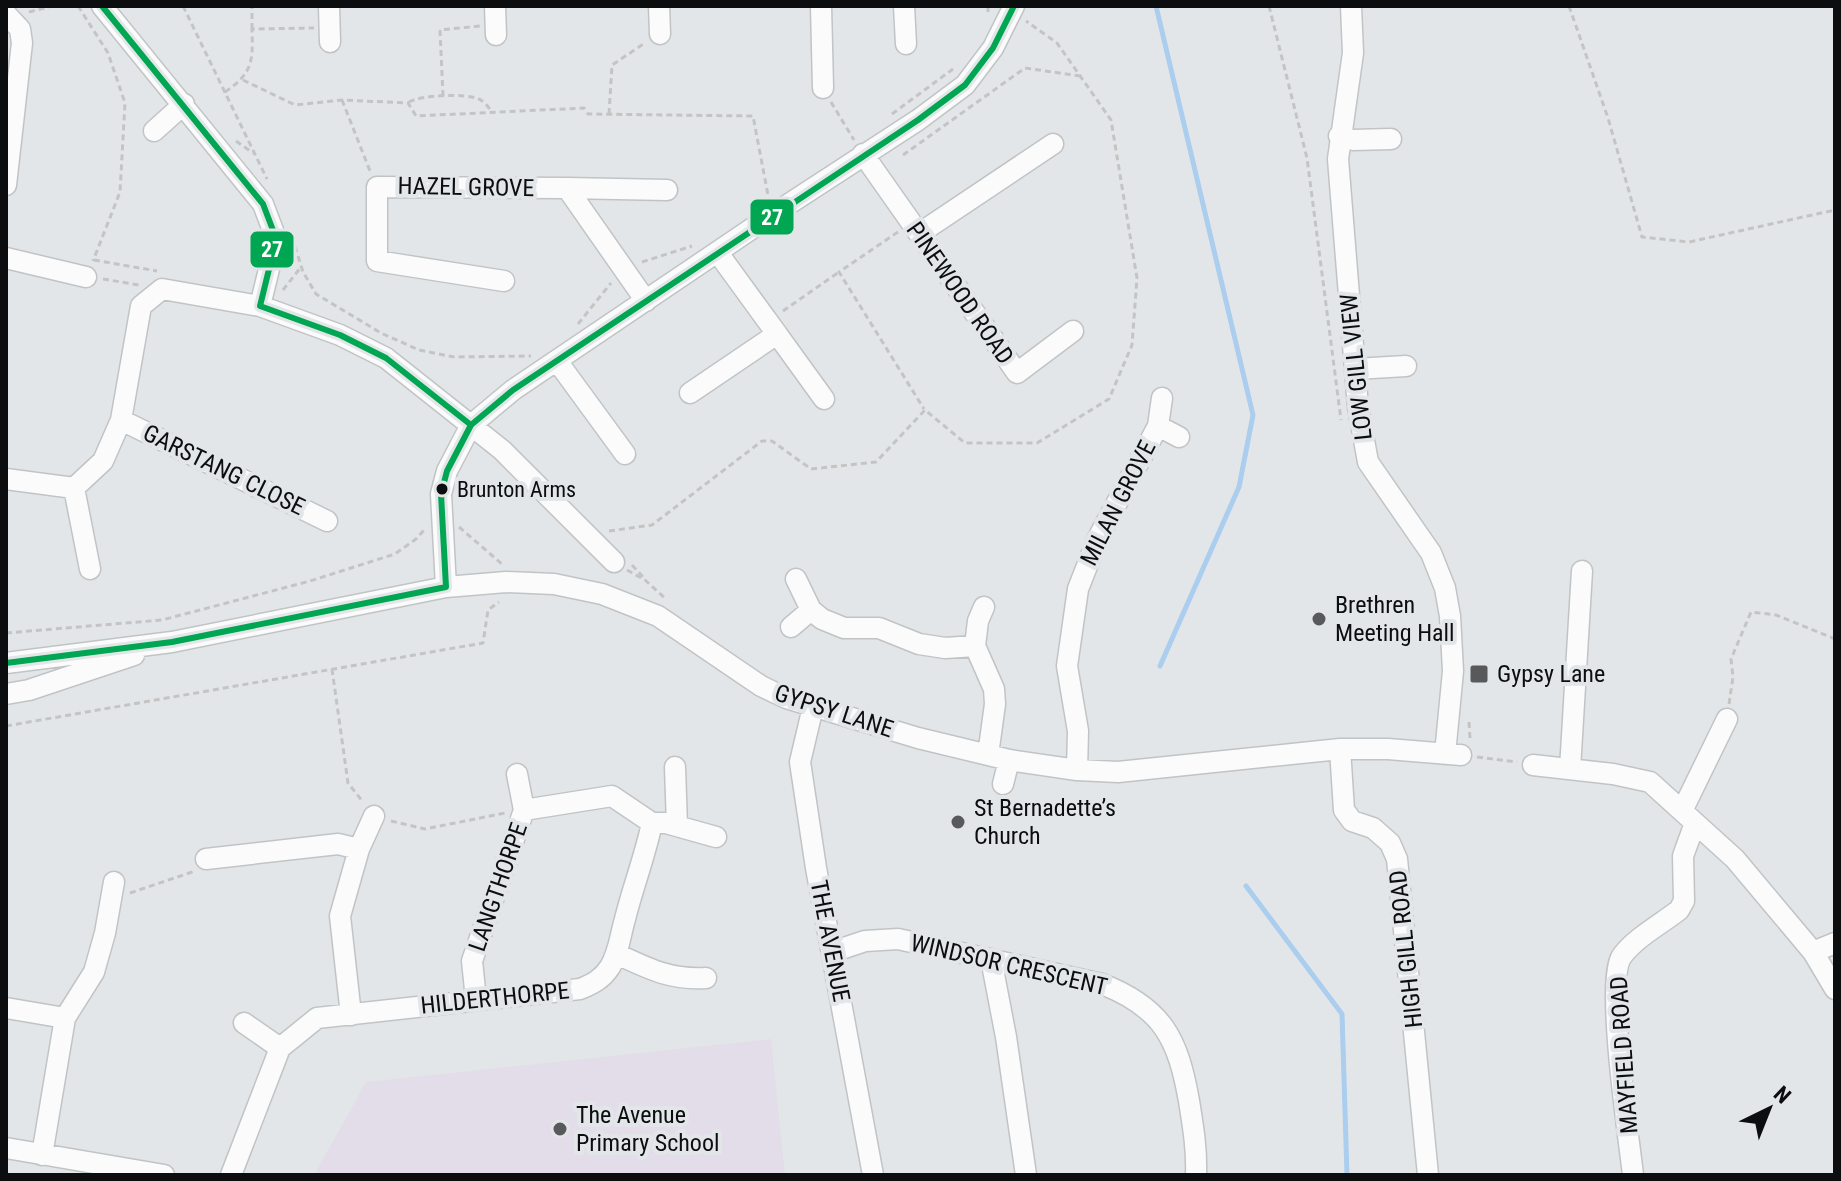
<svg xmlns="http://www.w3.org/2000/svg" width="1841" height="1181" viewBox="0 0 1841 1181" font-family="'Roboto Condensed',sans-serif">
<style>
.education{fill:#e2dde9}
.lines{fill:none;stroke-linecap:round;stroke-linejoin:round}
.stream{stroke:#abcdee;stroke-width:5}
.minor-casing{stroke:#c1c4c5;stroke-width:23}
.path{stroke:#c4c4c4;stroke-width:3;stroke-dasharray:6 4;stroke-linecap:butt}
.minor{stroke:#fbfbfc;stroke-width:20}
.bus-1-casing{stroke:#e2e6e9;stroke-width:12}
.bus-1{stroke:#00a651;stroke-width:6}
.bus-dot{fill:#0b0d0e;stroke:#e2e6e9;stroke-width:3}
.poi-dot{fill:#57595a;stroke:#e2e6e9;stroke-width:3}
.labels{text-anchor:middle;dominant-baseline:central;stroke-width:8;stroke-linejoin:round;paint-order:stroke}
.bus-label{font-size:22px;fill:#0b0d0e;stroke:#e2e6e9;text-anchor:start}
.street-label{font-size:24px;fill:#0b0d0e;stroke:#e2e6e9}
.poi-label{font-size:24px;fill:#0b0d0e;stroke:#e2e6e9;text-anchor:start}
.line-badge{stroke:#e2e6e9;stroke-width:3}
.badge-label{font-size:22px;text-anchor:middle;font-weight:bold;fill:#fff}
</style>
<rect width="100%" height="100%" fill="#e3e6e8"/>
<path class="education" d="M771,1039L785,1175H314L366,1082Z"/>
<g class="lines">
<path class="stream" d="M1156,6L1253,415L1239,487L1160,666
M1246,886L1342,1014L1347,1175"/>
<g class="minor-casing">
<path id="minor" d="M102,6L263,204L274,233L271,261L260,306
M329,6L330,42
M495,6L496,35
M659,6L660,34
M821,6L823,88
M904,6L906,44
M1351,6L1353,53L1338,159L1358,407L1368,462L1431,553L1445,588L1450,616L1453,671L1445,754
M6,14L20,29L22,43L6,185
M154,131L184,104
M1339,136L1353,140L1391,139
M863,154L1017,373L1073,331
M567,188L667,190
M920,233L1053,144
M6,258L86,277
M504,281L377,261V187L567,188L646,301
M777,334L824,399
M557,361L625,454
M1355,369L1406,366
M690,393L777,334L718,253
M121,420L327,521
M1158,426L1179,437
M6,479L74,488L103,461L121,420L141,306L162,289L260,306L340,335L386,358L502,450L614,562
M74,488L90,569
M796,579L811,610L822,619L844,628H879L919,644L945,648L975,646
M446,587L441,494L447,471L471,425L513,390L772,215L918,120L965,85L993,48L1014,6
M984,607L978,621L975,646L994,689L995,704L988,755
M791,627L811,610
M6,663L172,642L446,587L506,582L554,584L602,594L658,616L761,686L786,698L918,738L1009,760L1077,770L1118,772L1340,749H1388L1461,755
M6,694L29,690L134,655
M813,707L800,762L816,868L873,1175
M1340,749L1344,810L1352,821L1373,828L1390,843L1397,859L1428,1175
M1533,765L1613,774L1650,782L1735,859L1813,952L1835,989
M675,767L677,826
M1570,769L1582,571
M1077,770L1078,731L1067,666L1078,589L1098,538L1158,426L1162,398
M1003,784L1009,760
M1682,811L1727,719
M652,823H666L716,837
M359,849L374,816
M206,859L338,844L359,849L340,916L351,1015
M832,952L865,941L898,939L1102,984C1163,1008 1178,1039 1189,1101C1193,1126 1197,1149 1196,1175
M1813,952L1835,943
M617,954C649,969 670,980 706,978
M991,959L1006,1037L1026,1175
M476,999L472,961L524,810L517,774
M6,1008L65,1018
M244,1023L280,1048
M6,1148L164,1175
M42,1155L65,1018L94,972L105,933L114,882
M231,1175L280,1048L317,1018L580,989C593,984 602,979 610,967C619,952 620,936 625,919C633,887 645,856 652,823L612,796L524,810
M1633,1175C1629,1139 1605,979 1622,956C1635,938 1661,924 1679,910L1684,901L1683,856L1695,823"/>
</g>
<path class="path" d="M78,6L108,53L125,103L120,192L93,261
M183,6L267,179
M988,6V15
M1269,6L1307,158L1341,420
M1569,6L1608,118L1642,237L1689,242L1835,210
M29,12L52,6
M252,29V6
M243,80L295,105L342,100L408,103L416,116L584,108L588,114L753,116L768,195
M225,92C253,73 253,61 252,29L314,28
M443,96L440,30L480,26
M342,100L370,171
M409,102C421,95 466,93 479,99C484,101 490,109 493,113
M831,102L854,140
M609,114L612,65L645,43
M892,114L953,69
M236,141L253,153
M903,155L1025,68L1080,76
M898,232L839,272L924,409
M292,237L303,272L316,294L381,333L419,350L454,357L531,356
M94,260L157,271
M642,262L692,246
M103,279L139,285
M283,290L301,267
M783,311L839,272
M578,324L611,283
M459,527L502,564
M609,531L652,525L762,441H772L811,469L876,462L925,410L965,443H1037L1109,399L1132,345L1137,278L1111,120L1057,43L1026,21
M632,565L643,577
M627,570L645,580L666,599
M6,633L162,620L310,581L395,554L416,539L424,530
M332,669L348,783L363,802
M1729,704L1733,677L1731,659L1751,612L1776,615L1835,639
M1469,722L1470,738
M6,726L483,643L488,610L499,602
M1477,757L1517,762
M391,821L425,829L505,813
M130,893L195,871"/>
<use href="#minor" class="minor"/>
<g class="bus-1-casing">
<path id="bus-1" d="M102,6L263,204L274,233L271,261L260,306L340,335L386,358L471,425
M6,663L172,642L446,587L441,494L447,471L471,425L513,390L918,120L965,85L993,48L1014,6"/>
</g>
<use href="#bus-1" class="bus-1"/>
</g>
<circle class="bus-dot" cx="442" cy="489" r="7"/>
<g class="poi-dot">
<circle cx="1319" cy="619" r="8"/>
<rect x="1469" y="664" width="20" height="20" rx="4"/>
<circle cx="958" cy="822" r="8"/>
<circle cx="560" cy="1129" r="8"/>
</g>
<g class="labels">
<g class="bus-label">
<text x="457" y="489">Brunton Arms</text>
</g>
<g class="street-label">
<text transform="translate(466 187) rotate(1)">HAZEL GROVE</text>
<text transform="translate(960 293) rotate(55)">PINEWOOD ROAD</text>
<text transform="translate(1356 367) rotate(-96)">LOW GILL VIEW</text>
<text transform="translate(224 470) rotate(26)">GARSTANG CLOSE</text>
<text transform="translate(1118 503) rotate(-63)">MILAN GROVE</text>
<text transform="translate(834 711) rotate(18)">GYPSY LANE</text>
<text transform="translate(498 887) rotate(-71)">LANGTHORPE</text>
<text transform="translate(830 941) rotate(79)">THE AVENUE</text>
<text transform="translate(1406 949) rotate(-96)">HIGH GILL ROAD</text>
<text transform="translate(1009 965) rotate(13)">WINDSOR CRESCENT</text>
<text transform="translate(495 998) rotate(-6)">HILDERTHORPE</text>
<text transform="translate(1624 1055) rotate(-94)">MAYFIELD ROAD</text>
</g>
<g class="poi-label">
<text x="1335" y="605">Brethren<tspan x="1335" dy="28">Meeting Hall</tspan></text>
<text x="1497" y="674">Gypsy Lane</text>
<text x="974" y="808">St Bernadette’s<tspan x="974" dy="28">Church</tspan></text>
<text x="576" y="1115">The Avenue<tspan x="576" dy="28">Primary School</tspan></text>
</g>
</g>
<g class="line-badge">
<rect x="749" y="198" width="46" height="38" rx="8" fill="#00a651"/>
<rect x="249" y="230" width="46" height="39" rx="8" fill="#00a651"/>
</g>
<g class="badge-label">
<text x="772" y="225">27</text>
<text x="272" y="257">27</text>
</g>
<rect width="1841" height="1181" fill="none" stroke="#0b0d0e" stroke-width="16"/>
<g transform="translate(1769 1109) rotate(43)" stroke="#e2e6e9" stroke-width="6" paint-order="stroke">
<path d="M0-6L14 30L0 20L-14 30Z" fill="#0b0d0e"/>
<text y="-12" font-size="22" font-weight="bold" text-anchor="middle" fill="#0b0d0e">N</text>
</g>
</svg>
